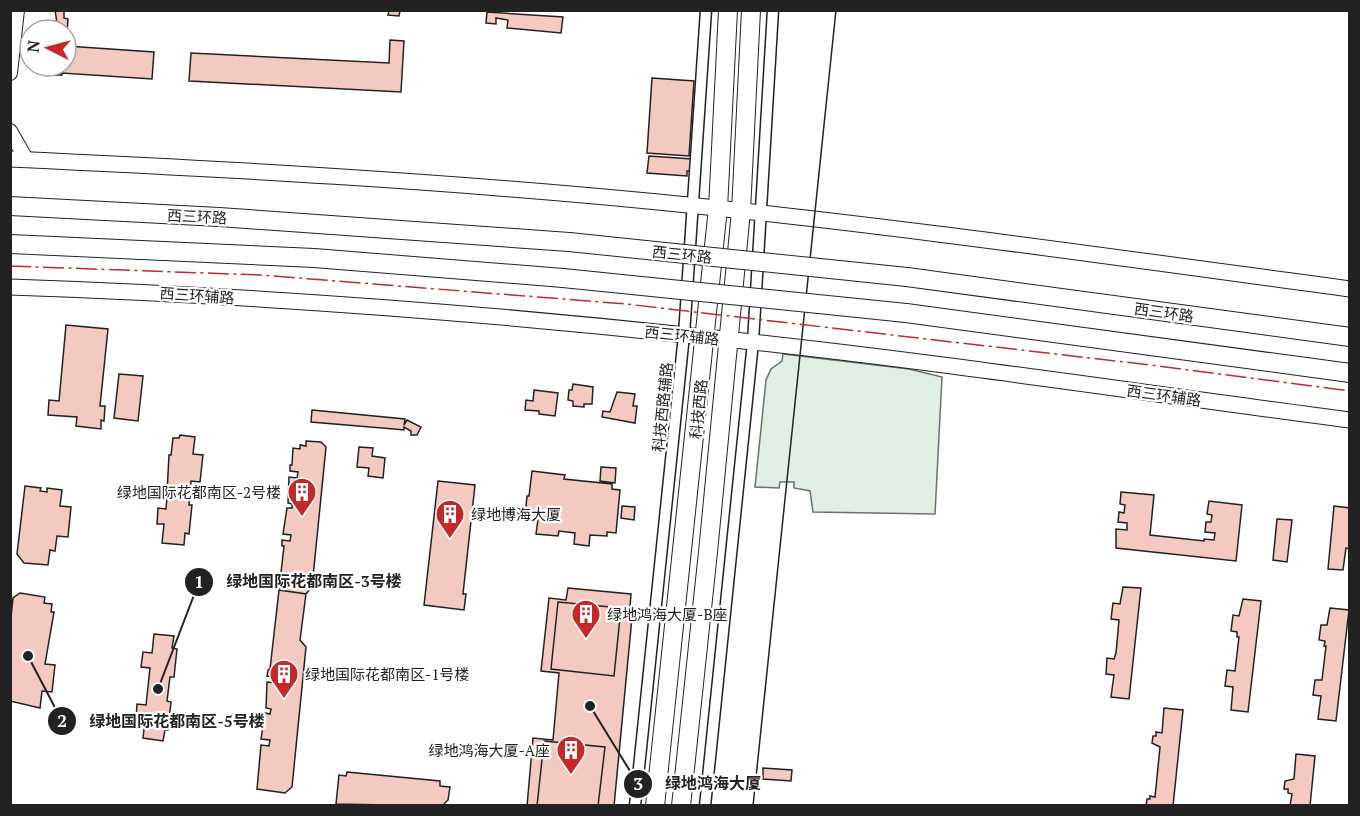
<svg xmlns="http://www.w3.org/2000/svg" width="1360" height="816" viewBox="0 0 1360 816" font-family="'PT Serif','Noto Sans SC',serif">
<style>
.green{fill:#e0efe3;stroke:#6f6f6f;stroke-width:1.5}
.building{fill:#f3c9c0;stroke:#222;stroke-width:1.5}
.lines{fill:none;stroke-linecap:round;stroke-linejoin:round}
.minor-casing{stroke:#222;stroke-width:13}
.tertiary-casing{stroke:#222;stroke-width:16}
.secondary-casing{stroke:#222;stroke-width:17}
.primary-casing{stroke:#222;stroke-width:20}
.trunk-casing{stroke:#222;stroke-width:20}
.minor{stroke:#fff;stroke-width:10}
.tertiary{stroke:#fff;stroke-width:14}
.secondary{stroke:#fff;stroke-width:15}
.primary{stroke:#fff;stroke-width:18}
.trunk{stroke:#fff;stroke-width:18}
.tram{stroke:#222;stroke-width:1.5}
.trunk-bridge-casing{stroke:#222;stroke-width:20;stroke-linecap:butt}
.trunk-bridge{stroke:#fff;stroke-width:18}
.power{stroke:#c62828;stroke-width:1.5;stroke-dasharray:21 4.5 3 4.5;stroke-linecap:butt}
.labels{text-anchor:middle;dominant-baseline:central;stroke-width:4.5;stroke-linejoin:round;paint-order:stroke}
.street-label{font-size:15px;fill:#222;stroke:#fff}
.poi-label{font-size:15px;fill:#222;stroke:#fff;text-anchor:start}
.leader{fill:none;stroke:#222;stroke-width:2}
.callout-dot{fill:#222;stroke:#fff;stroke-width:2}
.mark-label{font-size:18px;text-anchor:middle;font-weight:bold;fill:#fff}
.callout-label{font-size:16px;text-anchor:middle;font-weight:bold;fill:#222;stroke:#fff;stroke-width:4.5;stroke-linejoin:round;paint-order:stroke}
</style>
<rect width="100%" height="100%" fill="#fff"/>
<path class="green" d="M783,354L909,369L942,377L935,514L813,512L810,491L794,488V482H780L779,488L755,487L766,380L771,369L782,361Z"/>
<path class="building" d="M55,10H64V18L68,19L66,46V30H52L53,23H57Z
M389,10L400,11L399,16L388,15Z
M487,12L563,17L561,33L507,28L508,20L496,18V24L486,23Z
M390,40L404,41L401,92L189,81L191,53L389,63Z
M66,46L154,52L152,79L62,73V75H49L50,66H66Z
M652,78L694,81L689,156L647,153Z
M649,156L692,159L691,171H687V176L647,173Z
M66,325L108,329L100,406H105L104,421L101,420V429L76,426L77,417L48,415L49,400L59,401Z
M119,374L143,376L138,421L114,418Z
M573,384L593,387L592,404H584V407L573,406V401L568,400L569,390H572Z
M534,390L558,393L555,416L539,414V411L525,410L526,400L533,401Z
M617,392L635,394L633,406H637L635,423L602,417L603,411L610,412Z
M312,410L405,419L404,425L407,420L421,427L417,435H411V431L404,427V430L394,429L311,422Z
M180,435L195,437L193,454L203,455L200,482L191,481L189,505H192L189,534L185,533L184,545L162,543L164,524H157L158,508L166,509L167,497L171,498V493H167L169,455H171L173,438H179Z
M306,441L321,442L326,447L312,587L306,594L279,590L284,546H282V540L290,541L291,535L283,534L287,508H292V504L288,503L289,477L297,478L298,472L290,471V465H292L293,448L300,449V445L306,446Z
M359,447L373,448L372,456L385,458L383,478L368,476L369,468L357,467Z
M601,467L616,468L615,483L600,481Z
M532,471L565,475L564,479L612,484V489L620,490L616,533L607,532V536L590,535L589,546L574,544L575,533L559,531L558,536L536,534L539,512L529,511L526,506L527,496H529Z
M438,481L475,485L463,594H466L464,610L424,605Z
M25,486L41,488L40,491L47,492V488L62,490L60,506L71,507L68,537L57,536L55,551L50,550L48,565L24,563L17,554Z
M1121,492L1154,495L1150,535L1204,541V539L1214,540L1215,533L1205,532L1206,522H1211L1212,515L1207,514L1209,501L1242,505L1236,561L1116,548V529L1127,530V523L1118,522L1119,512L1124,513L1125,505L1120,504Z
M622,506L635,507L634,520L621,518Z
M1334,506L1350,508V549L1346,548L1343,570L1328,569Z
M1277,519L1292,520L1287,562L1273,560Z
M1123,587L1141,588L1129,699L1111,697L1114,675L1106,674L1107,658L1114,659L1116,653L1119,620L1111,619L1113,603L1120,604Z
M568,588L631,594L630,607H633L614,806H527L533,738L553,740L559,673L541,671L549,598L566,600Z
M279,590L306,594L300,640L306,647L292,787L285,793L257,789L261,745L269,746L270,740L261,739L265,713L270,714L271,709L266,708L267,682L276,683V677L267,676L268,670L270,669Z
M20,593L45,597L44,603L52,604L51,612H54L45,664L55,665L52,692L42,691L40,708L10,701V627L13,598Z
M1243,599L1261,601L1248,712L1231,710L1233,687L1225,686L1227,670L1235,671L1239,637H1237V632L1231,631L1233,615L1239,616Z
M558,602L621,608L614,676L551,669Z
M1330,608L1349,610L1336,721L1318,719L1321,696L1313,695L1315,680H1322L1326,646H1324L1325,641L1319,640L1321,625H1327Z
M154,634L174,636L172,648L177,649L174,677H170L167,701L171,702L168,730H165L163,741L143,738L145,720L136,719L137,704L146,705L150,668L141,667L143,652L152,653Z
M1164,708L1183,710L1173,806H1146L1147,799H1150V796L1155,797L1160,747L1152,743L1153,736H1156V732L1162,733Z
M544,741L605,747L598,806H537Z
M1296,754L1315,756L1310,806H1290L1292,794L1288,793V789H1284L1285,781L1294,779Z
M763,768L792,770L791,781L763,779Z
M347,772L440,781V786L450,787L448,800L442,806L336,804L339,775L346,776Z"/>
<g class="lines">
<g class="minor-casing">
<path id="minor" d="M635,806L684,335L706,10
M705,806L753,342L773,10"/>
</g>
<g class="tertiary-casing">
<path id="tertiary" d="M10,73L17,10
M10,131L26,159"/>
</g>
<g class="secondary-casing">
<path id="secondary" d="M10,159C227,169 443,181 658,202C889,225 1120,258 1350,289
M10,287C243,295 474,312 705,337C921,359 1135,392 1350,420"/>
</g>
<g class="primary-casing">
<path id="primary" d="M655,806L718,208L728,10
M681,806L708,552L741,211L751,10"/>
</g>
<g class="trunk-casing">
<path id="trunk" d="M10,206L219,217L569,242
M10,244L314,258L563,278
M907,277L1350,337
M906,313L1350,373"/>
</g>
<use href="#minor" class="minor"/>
<use href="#tertiary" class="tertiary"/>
<use href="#secondary" class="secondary"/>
<use href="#primary" class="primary"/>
<use href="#trunk" class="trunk"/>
<path class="tram" d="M753,806L836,10"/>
<g class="trunk-bridge-casing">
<path id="trunk-bridge" d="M569,242L907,277
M563,278L906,313"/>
</g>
<use href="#trunk-bridge" class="trunk-bridge"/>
<path class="power" d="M10,266L260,275L626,304L1150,365L1350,391"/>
</g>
<defs>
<g id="building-pin" transform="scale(1.5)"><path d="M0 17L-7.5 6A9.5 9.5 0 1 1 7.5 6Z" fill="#c62828" stroke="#fff"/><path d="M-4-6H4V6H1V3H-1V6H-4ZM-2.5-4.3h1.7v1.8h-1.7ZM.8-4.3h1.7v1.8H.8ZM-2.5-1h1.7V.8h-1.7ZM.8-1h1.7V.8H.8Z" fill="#fff"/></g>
</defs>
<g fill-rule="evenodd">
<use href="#building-pin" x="302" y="492"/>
<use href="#building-pin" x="450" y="514"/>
<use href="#building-pin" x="586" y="614"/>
<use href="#building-pin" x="284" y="674"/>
<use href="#building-pin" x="571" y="750"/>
</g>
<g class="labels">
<g class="street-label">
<text transform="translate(197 216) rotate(3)">西三环路</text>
<text transform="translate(682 254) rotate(6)">西三环路</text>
<text transform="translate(197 295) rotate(4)">西三环辅路</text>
<text transform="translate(1164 312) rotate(8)">西三环路</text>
<text transform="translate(682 335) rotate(6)">西三环辅路</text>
<text transform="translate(1164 395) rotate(8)">西三环辅路</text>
<text transform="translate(662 407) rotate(-84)">科技西路辅路</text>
<text transform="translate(698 409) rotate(-84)">科技西路</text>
</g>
<g class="poi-label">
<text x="281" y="492" text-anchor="end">绿地国际花都南区-2号楼</text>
<text x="471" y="514">绿地博海大厦</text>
<text x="607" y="614">绿地鸿海大厦-B座</text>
<text x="305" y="674">绿地国际花都南区-1号楼</text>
<text x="550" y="750" text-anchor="end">绿地鸿海大厦-A座</text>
</g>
</g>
<path class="leader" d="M158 689L199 582M28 656L62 721M590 706L638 784"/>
<g class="callout-dot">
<circle cx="158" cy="689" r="6"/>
<circle cx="28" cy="656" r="6"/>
<circle cx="590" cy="706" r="6"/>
<circle cx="199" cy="582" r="15"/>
<circle cx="62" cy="721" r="15"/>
<circle cx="638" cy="784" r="15"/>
</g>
<g class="mark-label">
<text x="199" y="588">1</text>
<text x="62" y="727">2</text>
<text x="638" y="790">3</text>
</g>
<g class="callout-label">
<text x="314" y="587">绿地国际花都南区-3号楼</text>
<text x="177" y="727">绿地国际花都南区-5号楼</text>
<text x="713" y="789">绿地鸿海大厦</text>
</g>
<rect width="1360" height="816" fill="none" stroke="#222222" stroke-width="24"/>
<g transform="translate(48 48) rotate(276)"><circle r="28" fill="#ffffff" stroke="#a7a7a7" stroke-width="1.5"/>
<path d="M0-4.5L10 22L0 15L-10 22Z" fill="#c62828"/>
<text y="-9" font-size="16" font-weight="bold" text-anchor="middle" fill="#222222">N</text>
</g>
</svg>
